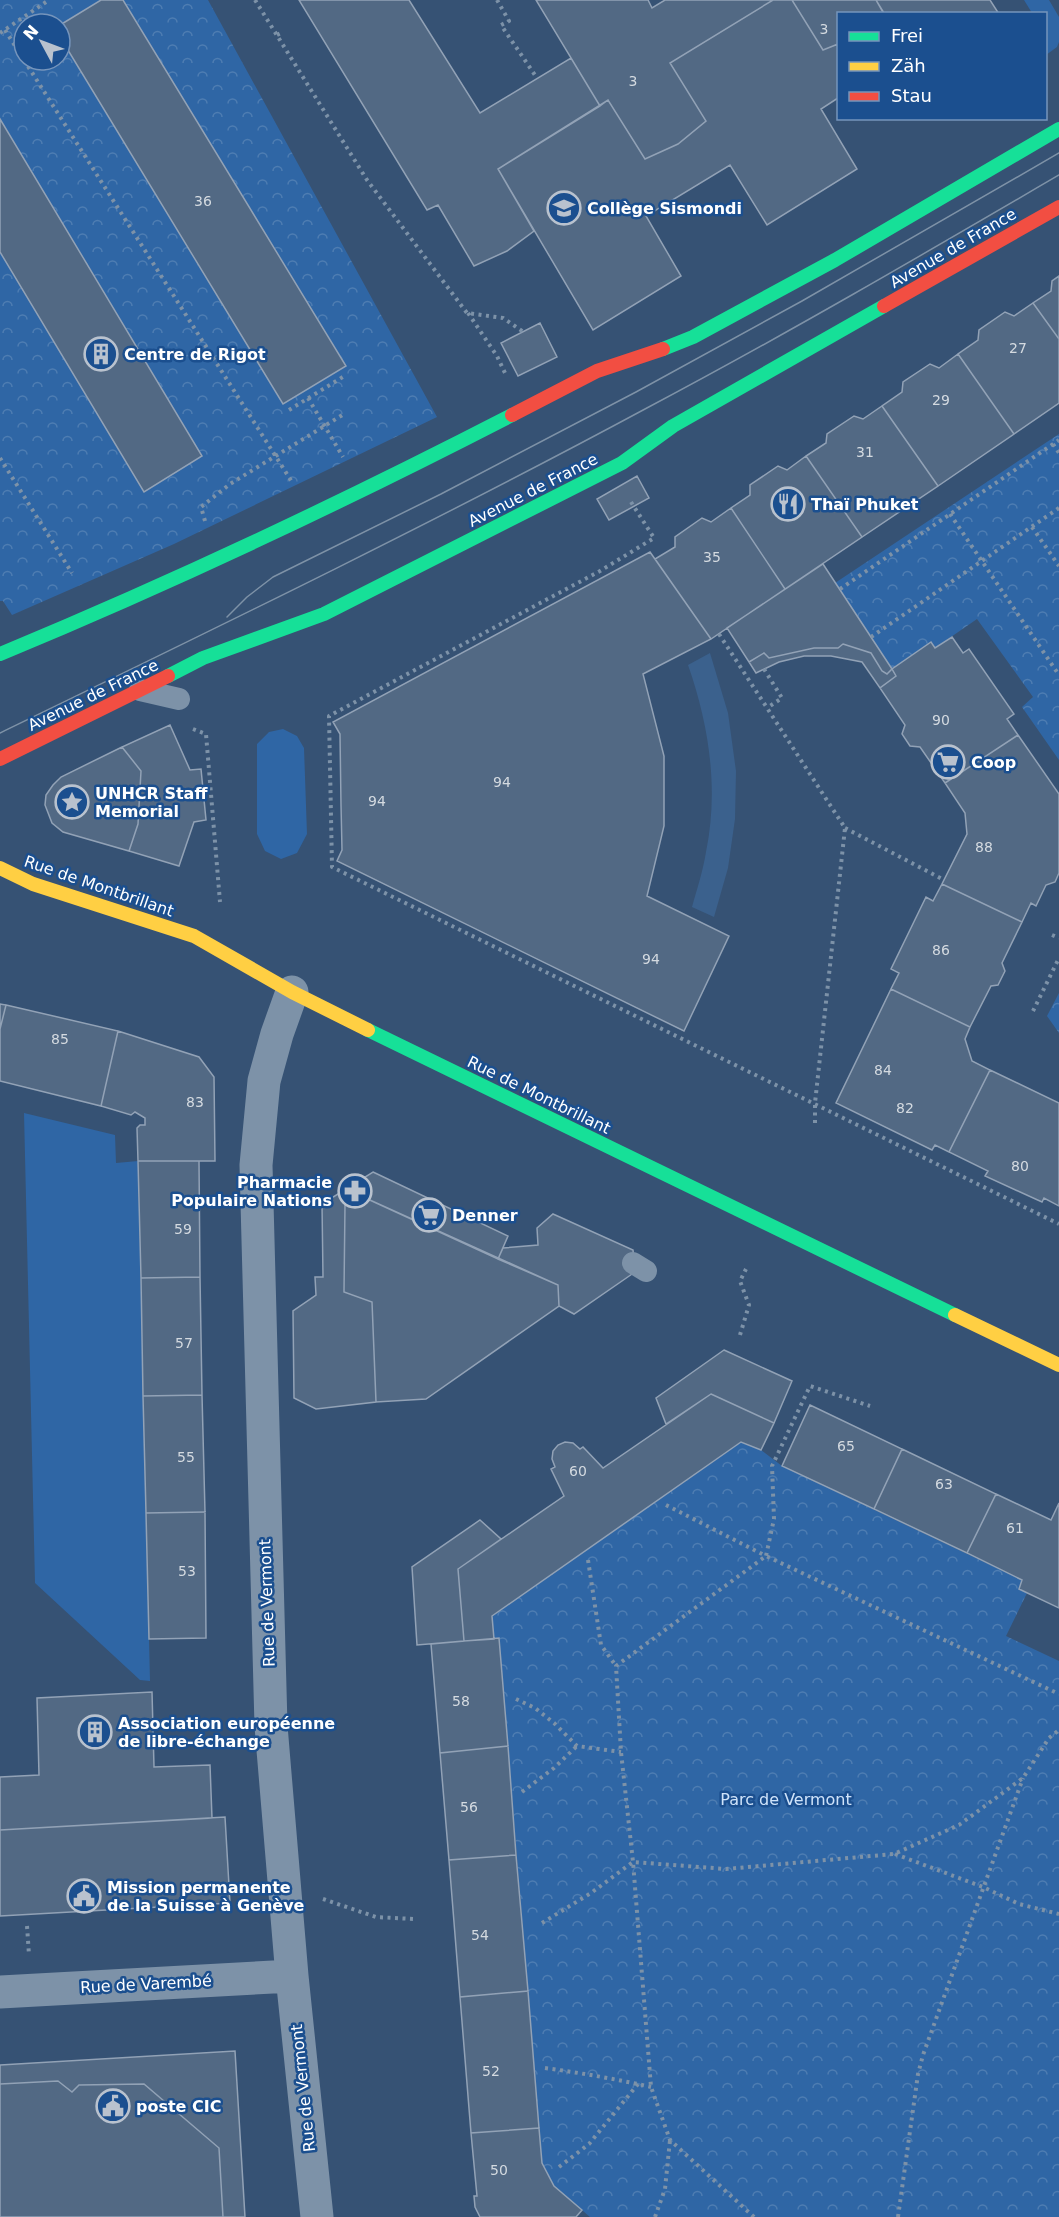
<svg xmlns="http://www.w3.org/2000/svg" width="1059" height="2217" viewBox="0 0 1059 2217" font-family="'DejaVu Sans',sans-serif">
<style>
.green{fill:#2f66a5}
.forest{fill:url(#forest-crowns);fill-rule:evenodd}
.water{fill:#3b618d}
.building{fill:#526984;stroke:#92a2b6;stroke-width:1.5}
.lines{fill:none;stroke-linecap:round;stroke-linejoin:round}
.path{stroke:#7d92a8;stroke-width:4;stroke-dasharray:3 4.5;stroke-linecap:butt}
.lane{stroke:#7d92a8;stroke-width:22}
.street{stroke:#7d92a8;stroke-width:33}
.fast{stroke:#16e098;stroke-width:14}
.slow{stroke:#ffcf43;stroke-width:14}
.jam{stroke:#f24e42;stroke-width:14}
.tram{stroke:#7e92a7;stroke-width:1.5}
.labels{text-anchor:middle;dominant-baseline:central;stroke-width:5;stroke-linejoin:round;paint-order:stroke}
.number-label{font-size:14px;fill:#d4dae0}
.poi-label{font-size:16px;font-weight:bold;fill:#fff;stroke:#1b4f8f;text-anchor:start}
.street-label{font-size:16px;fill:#fff;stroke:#1b4f8f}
.park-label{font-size:16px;fill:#cfe3fa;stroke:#1b4f8f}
</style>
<defs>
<pattern id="forest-crowns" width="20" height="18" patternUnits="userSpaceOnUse" patternTransform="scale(1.5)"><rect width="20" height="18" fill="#2f66a5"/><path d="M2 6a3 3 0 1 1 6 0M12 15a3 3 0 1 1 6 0" fill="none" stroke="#4e7db2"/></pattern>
</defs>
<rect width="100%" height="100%" fill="#365274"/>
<path class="green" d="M1024,0H1049L1059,17V42L1057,47L1046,55V14L1032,13Z
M283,729L297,736L304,748L307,834L297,853L281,859L265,851L257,834V744L269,732Z
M24,1113L115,1135L116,1163L138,1161L150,1681L140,1680L35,1583Z"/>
<path class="forest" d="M0,0H208L437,417L174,544L12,615L3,601H0ZM24,24H60V60H24Z
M1059,434V760L1022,707L1033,697L977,619L935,648L892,669L835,583Z
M1059,993V1033L1047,1016Z
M741,1442L761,1450L782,1466L1022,1580L1019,1589L1027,1593L1006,1636L1059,1661V2217H590L554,2186L542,2163L499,1638L494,1639L492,1616Z"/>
<path class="water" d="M710,653L728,713L736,771L735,819L728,868L714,917L692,907C697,889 703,871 706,852C719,789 709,725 688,665Z"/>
<path class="building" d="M101,0H123L346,366L283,404L60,37V25Z
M299,0H409L480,113L571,58L600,106L498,169L534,231L507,251L474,266L438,205L427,210Z
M536,0H648L652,8L665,0H773L670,63L706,121L678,144L645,159L608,100L600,106Z
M773,0H792L823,50L838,44V98L821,109L857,169L767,225L730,165L646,216L681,276L593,330L498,169L608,100L645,159L678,144L706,121L670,63Z
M792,0H876L884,13L838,14V44L823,50Z
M876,0H990L999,14H884Z
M0,119L202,456L144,492L0,252Z
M1059,276V339L1033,303L1051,291L1052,281Z
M1033,303L1059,339V403L1014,434L958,354L978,340L979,330L1005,312L1014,316Z
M540,323L557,357L518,376L501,343Z
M958,354L1014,434L938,486L882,406L902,392L903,382L930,364L939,368Z
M882,406L938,486L862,537L806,456L826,443L827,434L854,416L863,419Z
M806,456L862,537L785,589L731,508L750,495V485L778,466L787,470Z
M637,476L649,498L609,520L597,499Z
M731,508L785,589L711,639L655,559L675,547V537L702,518L711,522Z
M650,552L711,639L643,674L664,756V826L647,896L729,936L684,1031L337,861L342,850L341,805L340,734L333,722Z
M823,564L892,669L887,674L882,671L871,653L843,644L838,648H814L769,658L764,653L749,662L727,628Z
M952,637L963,653L969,649L1014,714L1007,719L1018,735L945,783L920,747L910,746L902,734L905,725L880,688L896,676L892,669L931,642L935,648Z
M843,644L871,653L882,671L887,674L892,669L896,676L880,688L862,662L831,656H804L779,662L756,673L749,662L764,653L769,658L814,648H838Z
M170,725L190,770L201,769L206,820L194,822L179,866L129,851L138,824L141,771L122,747Z
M1018,735L1059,794V873L1055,882L1046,885L1036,906L1031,903L1022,922L942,884L967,834L965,813L945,783Z
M122,747L141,771L138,824L129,851L63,832L52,823L45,805L46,795L53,785L61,777Z
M942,884L1022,922L1002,963L1005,971L998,985L991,986L970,1027L891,989L899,973L891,969L926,897L933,901Z
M891,989L970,1027L965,1039L972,1061L990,1070L949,1152L935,1145L932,1150L836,1103Z
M0,1004L6,1005L0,1029Z
M6,1005L118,1031L101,1106L0,1081V1029Z
M118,1031L199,1057L214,1077L215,1161H138L137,1128L140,1125H145V1118L135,1112L131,1115L101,1106Z
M990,1070L1059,1103V1206L1044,1198L1042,1202L985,1176L988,1171L949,1152Z
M138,1161H199L200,1277L141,1278Z
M373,1172L508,1236L498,1259L361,1196L345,1205L344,1292L372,1302L376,1402L316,1409L294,1398L293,1311L316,1295L315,1277H323L322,1204Z
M361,1196L558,1285L559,1306L426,1399L376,1402L372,1302L344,1292L345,1205Z
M553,1214L633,1250L635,1272L574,1314L559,1306L558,1285L498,1259L503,1248L538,1245L537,1228Z
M200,1277L202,1395L143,1396L141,1278Z
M724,1350L792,1381L774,1423L711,1394L666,1424L656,1398Z
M711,1394L774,1423L761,1450L741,1442L492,1616L494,1639L464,1641L458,1569L564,1496L551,1469L555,1467L552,1459L553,1451L558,1445L565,1442L573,1443L580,1449L583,1447L603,1468Z
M202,1395L205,1512L146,1513L143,1396Z
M810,1405L902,1449L874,1509L782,1466Z
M902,1449L996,1494L967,1553L874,1509Z
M996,1494L1051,1520L1059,1503V1608L1019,1589L1022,1580L967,1553Z
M205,1512L206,1638L149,1639L146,1513Z
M480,1520L501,1539L458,1569L464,1641L417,1645L412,1567Z
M499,1638L508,1746L440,1753L431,1644Z
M152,1692L154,1767L210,1765L212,1818L0,1830V1777L39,1775L37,1698Z
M508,1746L516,1855L449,1860L440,1753Z
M225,1817L230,1903L0,1916V1830Z
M516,1855L528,1991L460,1997L449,1860Z
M528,1991L539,2128L471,2133L460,1997Z
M235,2051L245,2217H0V2065Z
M58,2081L72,2092L79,2085L144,2084L219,2148L223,2217H0V2084Z
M539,2128L542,2163L554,2186L582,2210L576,2217H480L475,2207L474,2196H477L471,2133Z"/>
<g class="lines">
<path class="path" d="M255,0L367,180L467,313L503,318L525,333
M497,0L509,21L501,25L537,78
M5,30L24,60
M0,33L49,0
M277,35L283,32
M24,60L292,482
M468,313L497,356L505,373L503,374
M308,398L343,457
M289,410L346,375
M1053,444L1059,453
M0,458L72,573
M631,502L654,538L600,571L329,716L332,867L1059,1224
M950,514L1059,675
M205,521L201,507L230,484L344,414
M1032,527L1059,566
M840,589L1059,440
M719,634L845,828L815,1103V1124
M871,637L1059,508
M764,669L782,698L767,708
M193,729L206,734L220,902
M845,828L944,880
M1052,935L1059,938
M1033,1011L1059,958
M740,1335L749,1305L740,1281L746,1269
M666,1505L766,1556L774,1519L772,1466L810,1386L870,1406
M588,1560L601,1645L616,1666
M516,1699L535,1708L554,1723L577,1746L621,1752
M522,1792L554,1768L577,1746
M895,1854L983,1887L1019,1904L1059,1914
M323,1899L376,1917L413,1919
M542,1923L591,1893L633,1862L726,1869L894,1854L959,1825L1023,1778L1049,1738L1059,1730
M27,1926L29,1955
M545,2068C581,2073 616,2079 651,2087
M559,2167L589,2144L638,2084
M655,2217L665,2189L670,2140
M754,2217L670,2140L651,2087L633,1862L621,1752L616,1666L766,1556L1059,1694
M898,2217L918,2074L923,2055L1023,1778"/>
<path class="lane" d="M140,690L179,699
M633,1263L646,1271"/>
<path class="street" d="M292,992L277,1034L264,1081L256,1165L271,1726L292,1976L317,2217
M0,1992L292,1976"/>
<path class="fast" d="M663,349L693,337L835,260L1059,129
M0,654C174,582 345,501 512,415
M168,676L203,658L324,614L622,463L673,426L884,306
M368,1030L955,1315"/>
<path class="slow" d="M0,868L33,884L194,936L292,992L368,1030
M955,1315L1059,1365"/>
<path class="jam" d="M884,306L1059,207
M512,415L597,371L663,349
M0,759L168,676"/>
<path class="tram" d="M227,617L247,597L273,577L441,494L636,392L802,301L1059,153
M0,733C216,628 433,523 645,409C785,335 922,255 1059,175"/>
</g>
<defs>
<g id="school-ring" transform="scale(1.725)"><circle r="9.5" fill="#1b4f8f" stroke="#b9c2ce" stroke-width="1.5"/><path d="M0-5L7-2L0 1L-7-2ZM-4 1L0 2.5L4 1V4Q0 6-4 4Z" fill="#b9c2ce"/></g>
<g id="building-ring" transform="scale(1.725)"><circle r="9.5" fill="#1b4f8f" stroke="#b9c2ce" stroke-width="1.5"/><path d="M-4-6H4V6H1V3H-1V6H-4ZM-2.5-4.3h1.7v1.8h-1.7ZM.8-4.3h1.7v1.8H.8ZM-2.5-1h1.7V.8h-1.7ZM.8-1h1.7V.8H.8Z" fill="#b9c2ce"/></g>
<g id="restaurant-ring" transform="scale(1.725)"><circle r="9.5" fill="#1b4f8f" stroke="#b9c2ce" stroke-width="1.5"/><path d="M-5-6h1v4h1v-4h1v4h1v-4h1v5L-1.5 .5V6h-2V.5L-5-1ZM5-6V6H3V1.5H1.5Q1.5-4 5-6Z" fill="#b9c2ce"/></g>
<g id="supermarket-ring" transform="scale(1.725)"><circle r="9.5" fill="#1b4f8f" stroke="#b9c2ce" stroke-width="1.5"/><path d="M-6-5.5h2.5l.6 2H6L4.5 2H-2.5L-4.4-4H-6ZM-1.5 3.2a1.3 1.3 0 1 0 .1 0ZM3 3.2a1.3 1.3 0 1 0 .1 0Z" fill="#b9c2ce"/></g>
<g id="sight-ring" transform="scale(1.725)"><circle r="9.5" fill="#1b4f8f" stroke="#b9c2ce" stroke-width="1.5"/><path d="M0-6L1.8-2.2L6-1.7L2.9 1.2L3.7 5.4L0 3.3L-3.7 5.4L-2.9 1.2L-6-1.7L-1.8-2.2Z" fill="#b9c2ce"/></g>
<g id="pharmacy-ring" transform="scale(1.725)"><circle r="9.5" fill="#1b4f8f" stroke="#b9c2ce" stroke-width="1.5"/><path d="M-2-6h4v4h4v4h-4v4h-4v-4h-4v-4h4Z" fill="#b9c2ce"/></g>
<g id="civic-ring" transform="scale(1.725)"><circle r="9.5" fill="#1b4f8f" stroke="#b9c2ce" stroke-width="1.5"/><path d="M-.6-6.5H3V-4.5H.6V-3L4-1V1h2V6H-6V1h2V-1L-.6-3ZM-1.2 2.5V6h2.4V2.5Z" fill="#b9c2ce"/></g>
</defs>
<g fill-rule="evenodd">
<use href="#school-ring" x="564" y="208"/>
<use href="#building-ring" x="101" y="354"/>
<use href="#restaurant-ring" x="788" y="504"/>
<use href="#supermarket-ring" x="948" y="762"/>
<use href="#sight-ring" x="72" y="802"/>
<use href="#pharmacy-ring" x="355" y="1191"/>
<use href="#supermarket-ring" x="429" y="1215"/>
<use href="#building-ring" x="95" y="1732"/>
<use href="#civic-ring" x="84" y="1896"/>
<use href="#civic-ring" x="113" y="2106"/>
</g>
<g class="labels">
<g class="number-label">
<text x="824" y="29">3</text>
<text x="633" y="81">3</text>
<text x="203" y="201">36</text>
<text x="1018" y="348">27</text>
<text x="941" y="400">29</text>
<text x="865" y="452">31</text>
<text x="712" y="557">35</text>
<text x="941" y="720">90</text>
<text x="502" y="782">94</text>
<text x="377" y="801">94</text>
<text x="984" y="847">88</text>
<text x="941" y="950">86</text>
<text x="651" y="959">94</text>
<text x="60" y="1039">85</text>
<text x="883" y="1070">84</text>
<text x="195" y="1102">83</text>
<text x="905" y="1108">82</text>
<text x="1020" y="1166">80</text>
<text x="183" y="1229">59</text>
<text x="184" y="1343">57</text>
<text x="846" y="1446">65</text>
<text x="186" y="1457">55</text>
<text x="578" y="1471">60</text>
<text x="944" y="1484">63</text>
<text x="1015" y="1528">61</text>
<text x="187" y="1571">53</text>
<text x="461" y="1701">58</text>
<text x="469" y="1807">56</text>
<text x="480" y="1935">54</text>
<text x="491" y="2071">52</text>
<text x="499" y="2170">50</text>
</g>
<g class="poi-label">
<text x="587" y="208">Collège Sismondi</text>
<text x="124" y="354">Centre de Rigot</text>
<text x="811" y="504">Thaï Phuket</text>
<text x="971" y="762">Coop</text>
<text x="95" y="793">UNHCR Staff<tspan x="95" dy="18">Memorial</tspan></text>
<text x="332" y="1182" text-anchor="end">Pharmacie<tspan x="332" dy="18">Populaire Nations</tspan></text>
<text x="452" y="1215">Denner</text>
<text x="118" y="1723">Association européenne<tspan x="118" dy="18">de libre-échange</tspan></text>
<text x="107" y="1887">Mission permanente<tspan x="107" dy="18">de la Suisse à Genève</tspan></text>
<text x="136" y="2106">poste CIC</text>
</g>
<g class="street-label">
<text transform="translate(953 248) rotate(-30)">Avenue de France</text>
<text transform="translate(533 490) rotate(-27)">Avenue de France</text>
<text transform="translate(93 695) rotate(-26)">Avenue de France</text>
<text transform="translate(99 886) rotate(19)">Rue de Montbrillant</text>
<text transform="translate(539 1095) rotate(26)">Rue de Montbrillant</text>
<text transform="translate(267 1603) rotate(-92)">Rue de Vermont</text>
<text transform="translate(146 1984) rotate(-3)">Rue de Varembé</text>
<text transform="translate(303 2088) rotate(-96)">Rue de Vermont</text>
</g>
<g class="park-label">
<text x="786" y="1799">Parc de Vermont</text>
</g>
</g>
<rect x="837" y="12" width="210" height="108" fill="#1b4f8f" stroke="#7695bc" stroke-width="1.5"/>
<rect x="849" y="32" width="30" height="9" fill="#16e098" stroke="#7695bc" stroke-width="1.5"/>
<text x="891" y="42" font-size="18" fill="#ffffff">Frei</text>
<rect x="849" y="62" width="30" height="9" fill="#ffcf43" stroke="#7695bc" stroke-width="1.5"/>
<text x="891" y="72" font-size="18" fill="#ffffff">Zäh</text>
<rect x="849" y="92" width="30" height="9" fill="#f24e42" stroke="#7695bc" stroke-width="1.5"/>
<text x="891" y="102" font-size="18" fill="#ffffff">Stau</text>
<g transform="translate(42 42) rotate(311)"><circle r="28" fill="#1b4f8f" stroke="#7695bc" stroke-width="1.5"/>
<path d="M0-4.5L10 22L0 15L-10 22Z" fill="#b9c2ce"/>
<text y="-9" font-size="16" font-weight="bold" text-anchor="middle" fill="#ffffff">N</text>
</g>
</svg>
